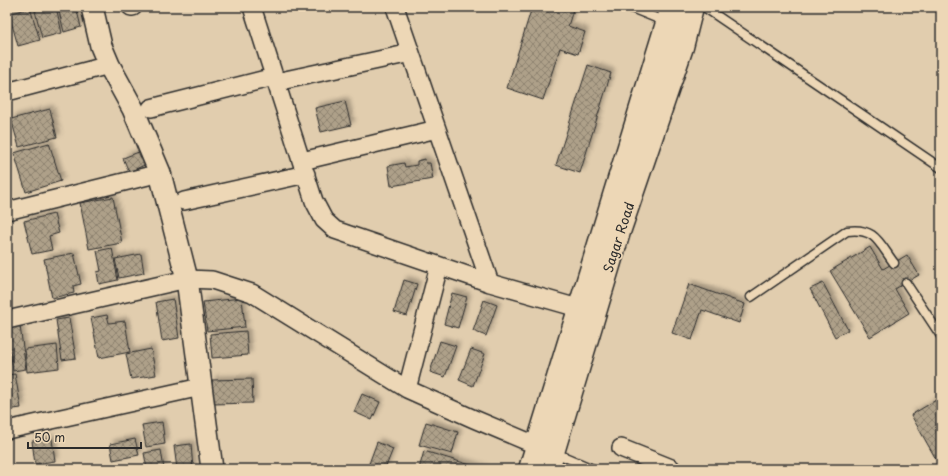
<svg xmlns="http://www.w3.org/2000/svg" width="948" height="476" viewBox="0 0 948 476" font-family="'Playpen Sans',sans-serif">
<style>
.building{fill:url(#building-cross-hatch);stroke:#2b2b2b;filter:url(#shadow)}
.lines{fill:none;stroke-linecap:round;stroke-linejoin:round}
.service-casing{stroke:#2b2b2b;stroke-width:11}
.minor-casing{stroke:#2b2b2b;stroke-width:20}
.tertiary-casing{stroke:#2b2b2b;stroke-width:24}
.trunk-casing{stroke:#2b2b2b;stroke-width:25}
.service{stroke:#edd7b6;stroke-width:8}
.minor{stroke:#edd7b6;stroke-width:17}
.tertiary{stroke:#edd7b6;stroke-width:21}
.trunk{stroke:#edd7b6;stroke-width:22}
.labels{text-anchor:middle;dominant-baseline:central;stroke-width:3.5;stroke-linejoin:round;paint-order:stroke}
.street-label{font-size:13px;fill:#2b2b2b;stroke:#edd7b6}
</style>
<defs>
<pattern id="building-cross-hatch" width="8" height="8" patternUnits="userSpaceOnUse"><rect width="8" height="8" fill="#aea089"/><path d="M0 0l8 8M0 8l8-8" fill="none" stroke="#8e8370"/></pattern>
<filter id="shadow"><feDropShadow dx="3.5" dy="-3.5" stdDeviation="2" flood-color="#0004"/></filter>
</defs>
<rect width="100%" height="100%" fill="#e1cdae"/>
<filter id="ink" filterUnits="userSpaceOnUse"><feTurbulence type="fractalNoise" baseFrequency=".025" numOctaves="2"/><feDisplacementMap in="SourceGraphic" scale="8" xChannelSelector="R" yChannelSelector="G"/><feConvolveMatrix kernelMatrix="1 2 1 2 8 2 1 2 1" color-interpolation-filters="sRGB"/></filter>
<g filter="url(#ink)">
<path class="building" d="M34,7H56L62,33L42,38Z
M58,7H76L81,27L64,32Z
M532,7H574L568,26L585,32L578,54L560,48L543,100L507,88Z
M30,8L40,40L18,46L9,14Z
M588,65L611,73L580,173L556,165Z
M345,101L351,125L321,132L315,108Z
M50,109L57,137L19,147L11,119Z
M49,143L61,181L26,192L14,153Z
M144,150L149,163L129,172L123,158Z
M425,159L426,163H430L433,179L391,186L388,166L404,163L405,167L417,165V161Z
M113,197L122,243L89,249L80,203Z
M54,214L59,233L49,236L52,250L32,254L24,221Z
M870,247L883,269L907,255L919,275L895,289L909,313L870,337L830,271Z
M112,248L118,280L99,284L97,272L101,271L97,251Z
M74,253L81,284L73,286L74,293L52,298L44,259Z
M141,254L144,273L119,278L115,259Z
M404,280L417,284L407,316L394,312Z
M823,283L848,330L835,337L810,289Z
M689,284L745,304L739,323L702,310L692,340L672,333Z
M452,293L467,297L458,328L444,324Z
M242,298L245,327L207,331L203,302Z
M173,299L179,338L162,341L156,302Z
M484,300L497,305L486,336L473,331Z
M107,315L109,323L125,321L130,352L99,358L91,318Z
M69,318L76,358L62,360L56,320Z
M20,326L26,369L13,371L7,328Z
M246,331L248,355L212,358L210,334Z
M440,341L456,346L445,377L430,372Z
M57,345L59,368L27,372L25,349Z
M151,349L156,375L131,379L126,354Z
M471,349L485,354L473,386L459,380Z
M15,374L21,408L7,410V375Z
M252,379L253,403L213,404L212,380Z
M362,394L380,402L372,420L354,412Z
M941,397V468L911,415Z
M162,422L165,444L146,447L142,425Z
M426,422L458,432L452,454L419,445Z
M52,439L55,461L35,464L32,441Z
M135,439L139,455L113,460L110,444Z
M377,442L393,449L385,469H367Z
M191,444L193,469H177L174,446Z
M161,450L164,469H147L144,453Z
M424,451L484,469H419Z"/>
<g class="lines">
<g class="service-casing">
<path id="service" d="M629,7L666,22
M704,7L941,168
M906,283L941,336
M751,297L847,231C875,227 879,243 894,263
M553,452L593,469"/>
</g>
<g class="minor-casing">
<path id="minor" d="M131,7H133
M252,7L314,201L324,220L335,230L490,283L578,308
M395,7L490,283
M276,82L411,53
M7,92L109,65
M151,108L274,77
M302,161L437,129
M184,201L306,174
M7,211L160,173
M7,320L187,279L212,280L252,293L407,389L474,419L538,446
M407,389L439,266
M7,430L201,387
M621,448L671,468"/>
</g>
<g class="tertiary-casing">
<path id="tertiary" d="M92,7L101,46L109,65L133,109L160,173L187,279L212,469"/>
</g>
<g class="trunk-casing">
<path id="trunk" d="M530,469L672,7
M548,469L619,232L682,47L692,7"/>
</g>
<use href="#service" class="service"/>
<use href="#minor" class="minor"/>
<use href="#tertiary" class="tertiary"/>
<use href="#trunk" class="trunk"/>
</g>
</g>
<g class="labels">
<g class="street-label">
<text transform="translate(618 237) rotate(-72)">Sagar Road</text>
</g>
</g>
<rect width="948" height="476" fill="none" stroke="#edd7b6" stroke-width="24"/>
<rect x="12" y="12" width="924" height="452" fill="none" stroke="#2b2b2b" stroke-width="1.5" filter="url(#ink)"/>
<path d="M28 442v6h113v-6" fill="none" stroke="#2b2b2b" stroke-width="2"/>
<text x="34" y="442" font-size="12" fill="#2b2b2b" stroke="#edd7b6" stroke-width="3" paint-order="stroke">50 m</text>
</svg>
